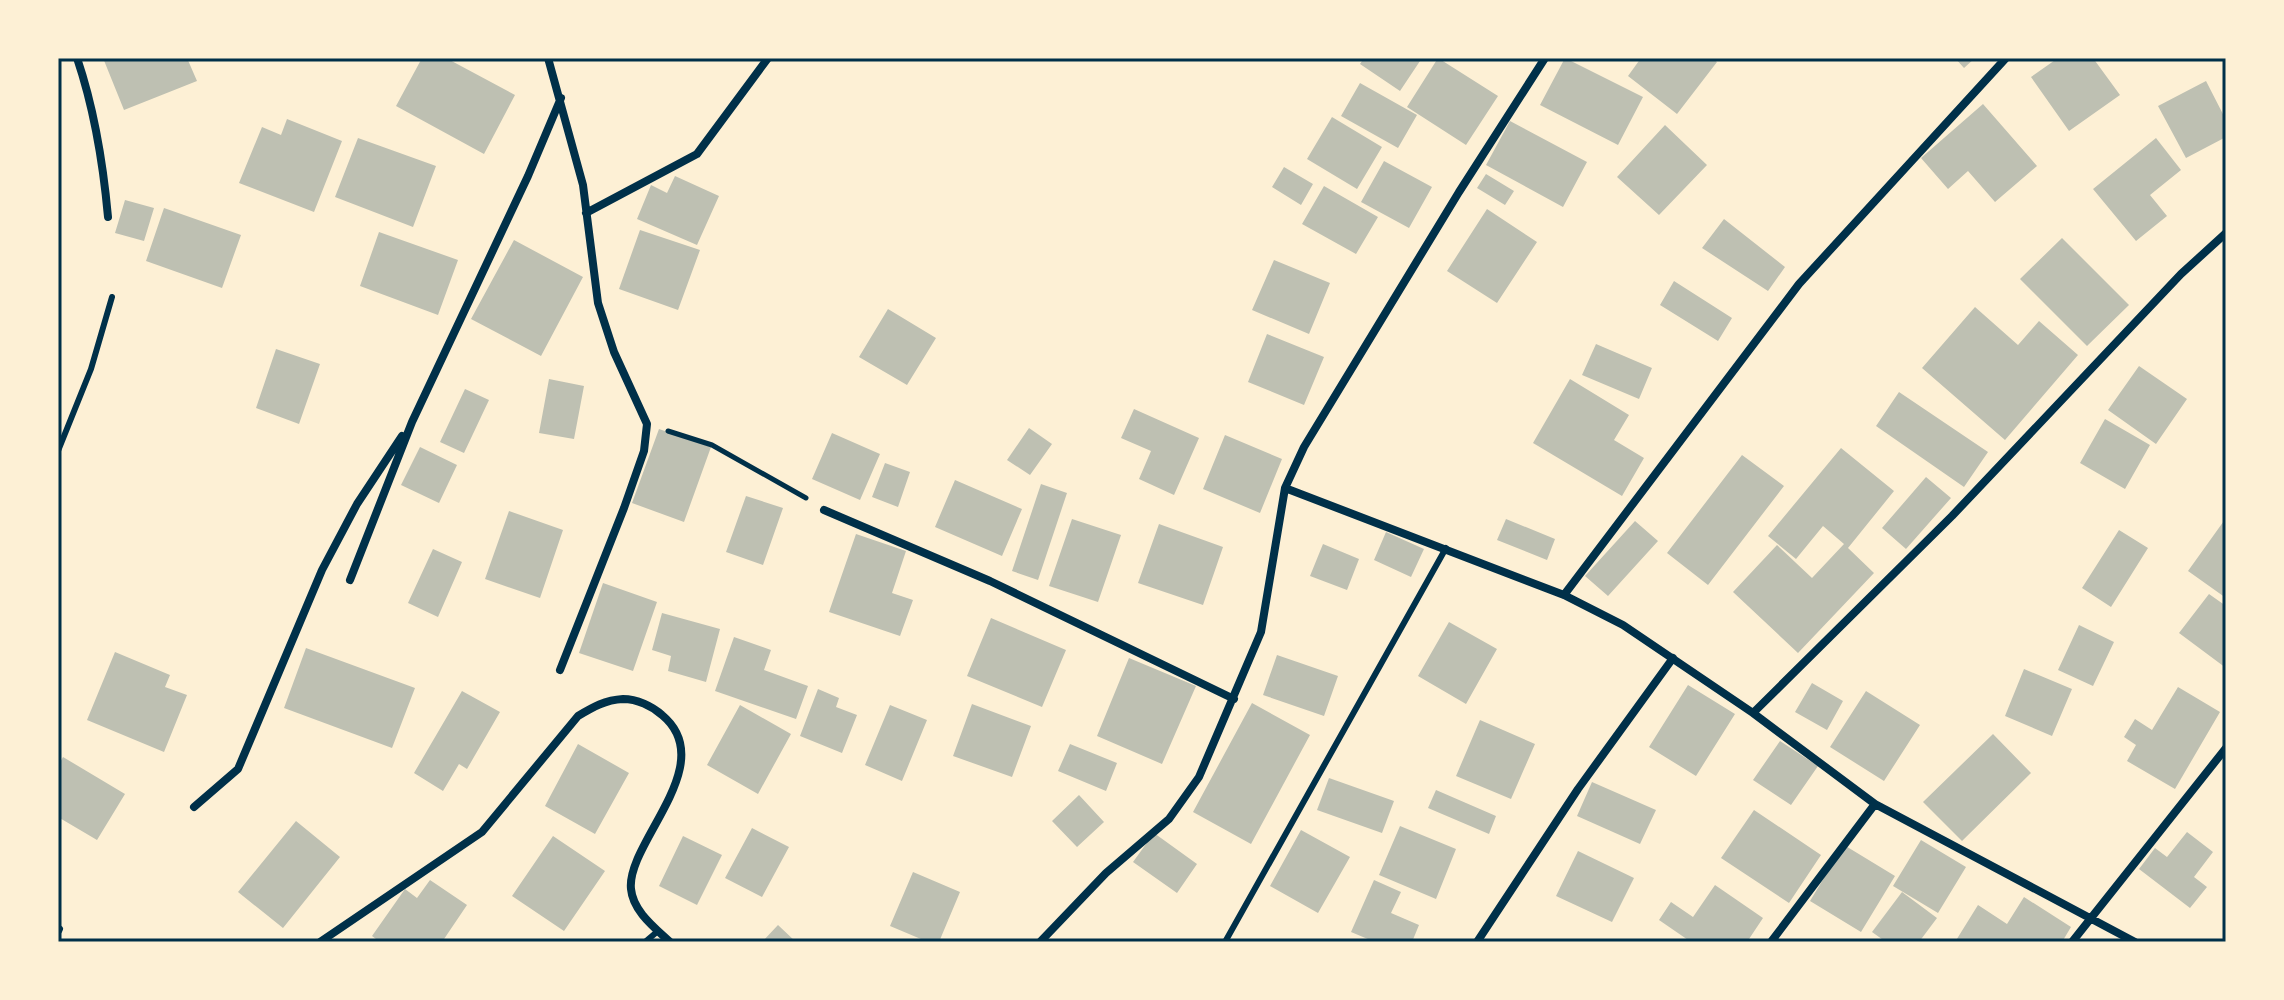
<svg xmlns="http://www.w3.org/2000/svg" width="2284" height="1000" viewBox="0 0 2284 1000" font-family="'Golos Text',sans-serif">
<style>
.building{fill:#bec0b2}
.lines{fill:none;stroke-linecap:round;stroke-linejoin:round}
.path{stroke:#003049;stroke-width:5}
.service{stroke:#003049;stroke-width:6}
.minor{stroke:#003049;stroke-width:8}
.neatline{fill:none;stroke:#003049;stroke-width:3}
</style>
<rect width="100%" height="100%" fill="#fdf0d5"/>
<path class="building" d="M103,58H187L197,81L124,110Z
M422,58H446L515,95L484,154L396,106Z
M1364,58H1422L1400,91L1360,64Z
M1438,58L1498,96L1466,145L1407,107Z
M1565,58L1643,97L1618,145L1540,105Z
M1641,58H1712L1717,62L1677,114L1628,76Z
M1955,58H1975L1964,68Z
M2058,58H2093L2120,95L2069,131L2031,77Z
M2206,81L2226,120V137L2186,158L2158,106Z
M1360,83L1417,115L1398,148L1341,116Z
M1983,104L2037,166L1995,202L1968,171L1948,189L1921,158Z
M1332,117L1382,147L1357,189L1307,159Z
M287,119L342,141L314,212L239,183L262,127L281,135Z
M1510,121L1587,162L1563,207L1486,165Z
M1665,125L1707,165L1659,215L1617,177Z
M358,138L436,166L413,227L335,197Z
M2156,138L2181,170L2150,195L2167,216L2136,241L2093,189Z
M1384,161L1432,187L1409,228L1361,202Z
M1284,167L1313,184L1301,205L1272,187Z
M1486,174L1514,191L1505,205L1477,188Z
M675,176L719,196L697,245L637,219L651,185L667,193Z
M1324,186L1378,217L1356,254L1302,224Z
M125,200L154,208L144,241L115,233Z
M164,208L241,235L222,288L146,261Z
M1487,209L1537,242L1497,303L1447,271Z
M1724,219L1785,267L1768,291L1702,248Z
M640,230L700,250L678,310L619,289Z
M379,232L458,260L438,315L360,286Z
M2062,238L2129,305L2087,346L2020,279Z
M514,240L583,277L541,356L471,319Z
M1274,260L1330,283L1309,334L1252,310Z
M1674,281L1732,318L1718,341L1660,305Z
M1975,307L2018,345L2039,321L2078,355L2005,440L1922,368Z
M888,309L936,338L907,385L859,357Z
M1267,334L1324,357L1304,405L1248,382Z
M1596,344L1652,368L1639,399L1582,375Z
M276,349L320,364L299,424L256,408Z
M2139,366L2187,399L2156,444L2108,410Z
M549,379L584,386L574,439L539,433Z
M1570,379L1629,415L1614,440L1644,458L1622,496L1533,443Z
M465,389L489,400L464,453L440,442Z
M1899,392L1988,452L1964,487L1876,426Z
M1134,409L1199,438L1174,495L1139,479L1151,451L1121,438Z
M2105,419L2150,445L2125,489L2080,463Z
M1029,428L1052,444L1030,475L1007,460Z
M659,429L711,447L684,522L632,503Z
M832,433L880,454L860,500L812,479Z
M1225,435L1282,459L1260,513L1203,489Z
M420,447L457,465L439,503L401,485Z
M1841,448L1894,491L1848,548L1874,573L1798,653L1733,592L1777,545L1812,578L1844,544L1823,526L1796,559L1768,536Z
M1742,455L1784,486L1708,585L1667,553Z
M885,463L910,472L898,507L872,497Z
M1926,477L1951,498L1906,549L1882,528Z
M955,480L1022,509L1002,556L935,527Z
M1041,484L1067,493L1038,580L1012,571Z
M746,496L783,508L763,565L726,552Z
M509,511L563,530L540,598L485,579Z
M2226,518V598L2188,571Z
M1072,519L1121,535L1098,602L1049,586Z
M1506,519L1555,539L1547,560L1497,540Z
M1635,521L1658,541L1608,596L1585,576Z
M1159,524L1223,547L1203,605L1138,583Z
M2119,530L2148,548L2111,607L2082,588Z
M1386,532L1424,549L1411,577L1374,560Z
M856,534L906,551L892,593L913,600L900,636L829,612Z
M1323,544L1359,559L1347,590L1310,576Z
M433,549L462,562L438,617L408,603Z
M603,583L657,602L633,671L579,653Z
M2209,594L2226,606V668L2179,633Z
M662,613L720,629L706,682L668,671L671,656L652,650Z
M991,618L1066,650L1042,707L967,676Z
M1449,622L1497,649L1466,704L1418,676Z
M2079,625L2114,642L2093,686L2058,670Z
M734,637L771,650L764,670L808,686L796,719L715,691Z
M306,648L415,688L392,748L284,708Z
M115,652L170,675L165,687L187,695L164,752L87,720Z
M1277,655L1338,676L1324,716L1263,695Z
M1129,658L1196,686L1162,764L1097,736Z
M2024,669L2072,689L2052,736L2005,716Z
M1812,683L1843,701L1827,730L1795,712Z
M1688,685L1735,714L1696,776L1649,747Z
M2178,687L2220,712L2175,789L2127,761L2136,745L2124,737L2135,719L2152,730Z
M818,689L839,698L836,707L857,715L842,753L800,736Z
M462,691L500,712L467,769L459,764L443,791L414,773Z
M1866,691L1920,725L1884,781L1830,747Z
M1252,703L1310,735L1251,844L1193,812Z
M972,704L1031,726L1012,777L953,756Z
M740,705L791,734L758,794L707,765Z
M890,705L927,720L902,781L865,765Z
M1480,720L1535,744L1511,799L1456,776Z
M1993,734L2031,773L1962,841L1923,802Z
M1780,741L1818,766L1791,805L1753,780Z
M578,744L629,773L595,834L545,806Z
M1070,744L1117,763L1106,791L1058,771Z
M63,757L125,794L97,840L58,817V766Z
M1329,778L1394,801L1382,833L1317,810Z
M1592,782L1656,810L1640,844L1577,816Z
M1436,790L1496,816L1489,834L1428,808Z
M1079,795L1104,822L1077,847L1052,821Z
M1754,810L1821,855L1789,903L1721,858Z
M296,821L340,857L283,928L238,892Z
M1400,826L1456,849L1436,899L1379,875Z
M752,828L789,847L762,897L725,878Z
M1301,830L1350,857L1318,913L1270,886Z
M2187,832L2213,852L2194,877L2207,887L2190,908L2139,869L2155,848L2167,857Z
M1154,833L1197,864L1177,893L1133,862Z
M553,836L605,871L564,931L512,896Z
M683,836L722,855L697,905L659,886Z
M1921,840L1966,867L1938,913L1893,886Z
M1844,845L1895,876L1861,932L1810,901Z
M1578,851L1634,878L1612,922L1556,896Z
M913,872L960,892L939,942H928L890,926Z
M430,880L467,905L442,942H380L372,936L405,889L417,898Z
M1374,880L1401,892L1391,913L1419,925L1412,942H1375L1351,932Z
M1715,885L1763,918L1747,942H1691L1659,920L1671,902L1693,917Z
M1902,892L1937,918L1919,942H1886L1872,932Z
M2024,897L2071,927L2062,942H1955L1978,905L2007,924Z
M778,925L796,942H762Z"/>
<g class="lines">
<path class="path" d="M668,431L712,445L806,498"/>
<path class="service" d="M58,451L91,369L112,297
M645,942L658,931
M1225,942L1446,548"/>
<path class="minor" d="M77,58C95,111 103,162 108,217
M548,58L583,185L598,303L614,352L647,424L644,451L624,508L560,670
M586,213L697,154L768,58
M1285,488L1564,595L1623,625L1753,713L1875,804L2135,942
M824,510L990,581L1234,699
M350,580L412,422L528,176L561,98
M1564,595L1799,284L2006,58
M1753,713L1952,516L2181,274L2226,233
M194,807L238,769L322,570L357,504L402,436
M58,931L59,929
M320,942L482,832L578,716C593,707 605,700 623,699C637,699 652,706 662,715C721,764 626,843 631,889C633,911 654,927 670,942
M1040,942L1106,873L1169,819L1199,777L1261,632L1285,488L1304,447L1459,192L1545,58
M1477,942L1578,789L1673,658
M1771,942L1875,804
M2072,942L2226,748"/>
</g>
<rect width="2284" height="1000" fill="none" stroke="#fdf0d5" stroke-width="120"/>
<rect x="60" y="60" width="2164" height="880" class="neatline"/>
</svg>
